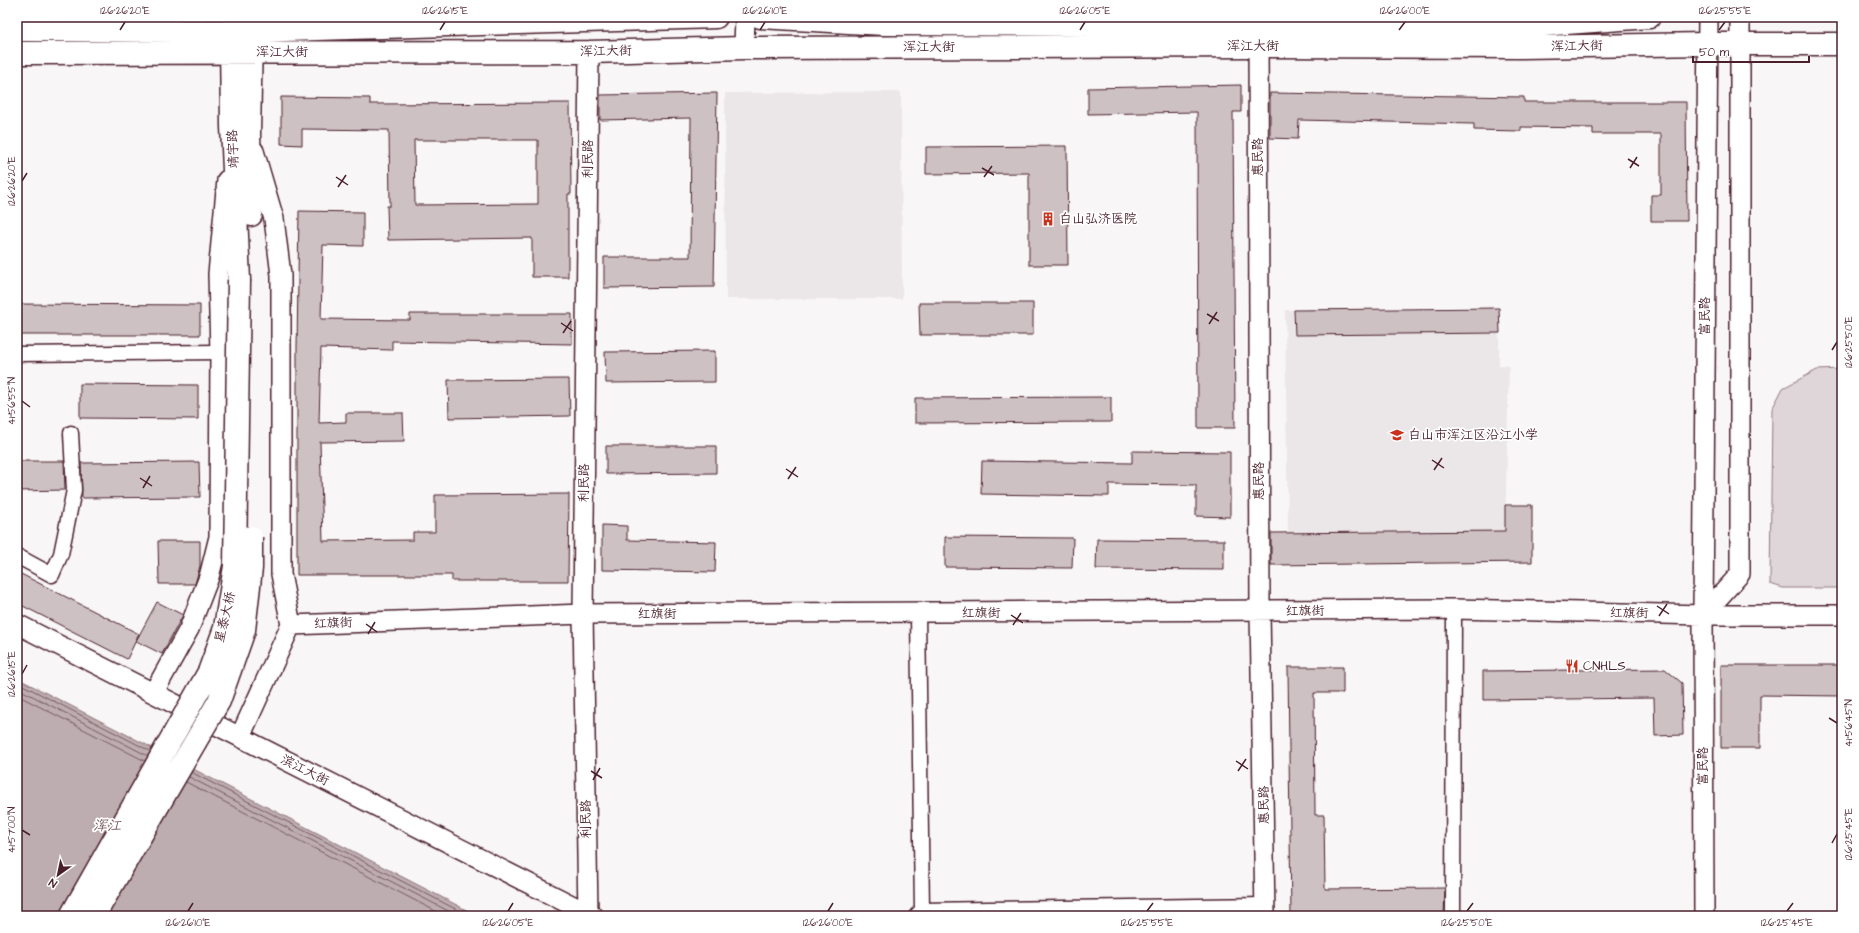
<svg xmlns="http://www.w3.org/2000/svg" width="1859" height="933" viewBox="0 0 1859 933" font-family="'Architects Daughter','LXGW WenKai TC',sans-serif">
<style>
.built{fill:#ebe6e8}
.green{fill:#ded6d9;stroke:#947a82}
.water{fill:#bdadb0;stroke:#8f747b}
.lines{fill:none;stroke-linecap:round;stroke-linejoin:round}
.shore{stroke:#785860;stroke-width:1}
.building{fill:#cdc1c4;stroke:#4a1f2b;fill-rule:evenodd}
.street-casing{stroke:#4a1f2b;stroke-width:17}
.secondary-casing{stroke:#4a1f2b;stroke-width:22}
.primary-casing{stroke:#4a1f2b;stroke-width:25}
.street{stroke:#fff;stroke-width:14}
.secondary{stroke:#fff;stroke-width:19}
.primary{stroke:#fff;stroke-width:22}
.primary-bridge-casing{stroke:#4a1f2b;stroke-width:25;stroke-linecap:butt}
.primary-bridge{stroke:#fff;stroke-width:22}
.ticks{fill:none;stroke:#4a1f2b;stroke-width:1.5}
.labels{text-anchor:middle;dominant-baseline:central;stroke-width:3.5;stroke-linejoin:round;paint-order:stroke}
.street-label{font-size:13px;fill:#4a1f2b;stroke:#fff}
.poi-label{font-size:13px;fill:#4a1f2b;stroke:#fff;text-anchor:start}
.water-label{font-size:14px;font-style:italic;fill:#72515a;stroke:#fff}
.neatline{fill:none;stroke:#4a1f2b;stroke-width:1.5}
.ticks-label{font-size:10px;text-anchor:middle;fill:#4a1f2b}
</style>
<rect width="100%" height="100%" fill="#f8f6f7"/>
<filter id="ink" filterUnits="userSpaceOnUse"><feTurbulence type="fractalNoise" baseFrequency=".025" numOctaves="2"/><feDisplacementMap in="SourceGraphic" scale="8" xChannelSelector="R" yChannelSelector="G"/><feConvolveMatrix kernelMatrix="1 2 1 2 8 2 1 2 1" color-interpolation-filters="sRGB"/></filter>
<g filter="url(#ink)">
<path class="built" d="M901,92L902,299H726L725,93Z
M1499,308V365L1509,366L1505,531L1288,533L1285,310Z"/>
<path class="green" d="M1842,369V588H1783L1770,584L1772,409L1783,388L1817,370Z"/>
<path class="water" d="M17,678L478,916H17Z"/>
<g class="lines">
<path class="shore" d="M17,682L150,751
M17,688L148,756
M17,695L145,761
M191,772L469,916
M189,777L458,916
M186,782L445,916"/>
</g>
<path class="building" d="M1241,85V112H1233L1235,428H1198L1197,112L1088,114V88Z
M717,93L714,287L604,288V257H690L691,118L600,120V95Z
M1270,93L1524,97V102H1686L1687,221H1651V195H1661V134H1593V128L1521,127V131L1474,130V124L1299,120L1298,139L1270,138Z
M281,97L370,98V104L570,103L571,194H568V277H532V238L388,240L387,206H390L389,130L302,129V145L281,144ZM414,140H538V204L415,205Z
M1067,146L1068,265H1029V173L926,174V147Z
M299,211L363,212V246L323,245L321,319L410,320V314H572V344L392,341V350L321,348L319,423L346,422V413H403L404,441L320,442L323,541L413,540V532H435V495L569,494L568,581H452V575H297V348Z
M919,303H1033V335H920Z
M17,304L200,305V335H17Z
M1499,308L1500,333L1295,335L1294,310Z
M715,351V382L606,383L605,352Z
M569,379L570,416L449,418L448,380Z
M80,384L198,385V419L80,418Z
M1111,397V422L915,423V398Z
M606,446H716V473L606,474Z
M1132,451L1230,452V517L1196,516V485L1109,484V496L981,494L982,461L1132,463Z
M17,461H64L65,490L17,491Z
M199,462L200,497L82,498L81,463Z
M1505,505H1532V562L1271,565V533L1505,531Z
M602,525L627,526V540L716,542L715,572L602,570Z
M945,537L1073,538L1072,568L945,567Z
M1097,539L1224,540V570L1096,569Z
M158,541H200V566L195,584H159Z
M17,572L139,634L127,659L17,603Z
M157,602L183,615L162,654L136,641Z
M1721,665H1842V696L1760,695V748H1721Z
M1288,667H1343V693H1314L1315,815H1324L1325,889L1445,888L1444,916H1291Z
M1665,669L1682,683L1683,735L1655,736L1654,698L1483,700V671Z"/>
<g class="lines">
<g class="street-casing">
<path id="street" d="M17,354L220,352
M17,556L52,575L61,554L74,490L71,433
M922,910L1266,905
M916,916L922,910L918,613
M1453,916L1454,609"/>
</g>
<g class="secondary-casing">
<path id="secondary" d="M1258,31L1260,611L1265,916
M744,48L745,17
M254,151L274,219L281,275V574L291,625
M1703,615L1740,574V17
M17,624L593,916
M291,625L583,614L1454,609L1703,615H1842
M154,692L189,629L209,577L219,537L220,352L218,274L227,180
M240,737L291,625
M588,914L583,614L589,52
M1704,916L1703,615L1708,17"/>
</g>
<g class="primary-casing">
<path id="primary" d="M760,17L884,24L1525,26L1649,17
M17,30L251,31L716,17
M231,37L232,126L239,280
M17,53L589,52L744,48L1258,46L1522,47L1707,44H1842
M251,215L249,133L251,38"/>
</g>
<use href="#street" class="street"/>
<use href="#secondary" class="secondary"/>
<use href="#primary" class="primary"/>
<g class="primary-bridge-casing">
<path id="primary-bridge" d="M71,916L209,672L225,628L235,566L239,280
M94,916L219,701L244,630L251,568V537"/>
</g>
<use href="#primary-bridge" class="primary-bridge"/>
</g>
</g>
<path class="ticks" d="M120,30L125,22M440,30L445,22M760,30L765,22M1080,30L1085,22M1399,30L1405,22M1719,30L1725,22M1628,159L1639,166M982,168L994,175M1630,168L1637,157M336,177L348,185M984,177L992,166M22,181L27,173M338,187L346,175M1207,314L1219,321M561,323L573,331M1209,324L1217,312M563,333L571,321M1832,350L1837,342M22,401L30,407M1432,460L1444,468M786,469L798,477M1434,470L1442,458M140,478L152,486M788,479L796,467M143,488L150,476M1657,606L1669,614M1011,615L1023,623M1659,616L1667,604M366,624L377,632M1013,625L1021,613M368,634L375,622M22,674L27,665M1829,718L1837,723M1236,761L1248,769M591,771L602,778M1238,771L1246,759M593,780L600,768M22,830L30,835M1832,843L1837,834M188,911L193,903M508,911L513,903M828,911L833,903M1147,911L1153,903M1467,911L1473,903M1787,911L1793,903"/>
<defs>
<g id="building-bare" transform="scale(1.08)"><path d="M-4-6H4V6H1V3H-1V6H-4ZM-2.5-4.3h1.7v1.8h-1.7ZM.8-4.3h1.7v1.8H.8ZM-2.5-1h1.7V.8h-1.7ZM.8-1h1.7V.8H.8Z" fill="#c8321e" stroke="#fff" stroke-width="2.5" paint-order="stroke"/></g>
<g id="school-bare" transform="scale(1.08)"><path d="M0-5L7-2L0 1L-7-2ZM-4 1L0 2.5L4 1V4Q0 6-4 4Z" fill="#c8321e" stroke="#fff" stroke-width="2.5" paint-order="stroke"/></g>
<g id="restaurant-bare" transform="scale(1.08)"><path d="M-5-6h1v4h1v-4h1v4h1v-4h1v5L-1.5 .5V6h-2V.5L-5-1ZM5-6V6H3V1.5H1.5Q1.5-4 5-6Z" fill="#c8321e" stroke="#fff" stroke-width="2.5" paint-order="stroke"/></g>
</defs>
<g fill-rule="evenodd">
<use href="#building-bare" x="1048" y="219"/>
<use href="#school-bare" x="1397" y="435"/>
<use href="#restaurant-bare" x="1572" y="666"/>
</g>
<g class="labels">
<g class="street-label">
<text x="1253" y="46">浑江大街</text>
<text transform="translate(1577 46) rotate(-1)">浑江大街</text>
<text x="929" y="47">浑江大街</text>
<text transform="translate(606 51) rotate(-1)">浑江大街</text>
<text x="282" y="52">浑江大街</text>
<text transform="translate(233 149) rotate(-92)">靖宇路</text>
<text transform="translate(1258 157) rotate(-90)">惠民路</text>
<text transform="translate(588 159) rotate(-89)">利民路</text>
<text transform="translate(1705 316) rotate(-90)">富民路</text>
<text transform="translate(1259 481) rotate(-90)">惠民路</text>
<text transform="translate(584 483) rotate(-89)">利民路</text>
<text transform="translate(1305 611) rotate(-1)">红旗街</text>
<text x="981" y="613">红旗街</text>
<text transform="translate(1629 613) rotate(1)">红旗街</text>
<text x="657" y="614">红旗街</text>
<text transform="translate(225 617) rotate(-77)">星泰大桥</text>
<text transform="translate(333 623) rotate(-2)">红旗街</text>
<text transform="translate(1703 766) rotate(-90)">富民路</text>
<text transform="translate(305 770) rotate(27)">滨江大街</text>
<text transform="translate(1264 805) rotate(-91)">惠民路</text>
<text transform="translate(586 819) rotate(-91)">利民路</text>
</g>
<g class="poi-label">
<text x="1059" y="219">白山弘济医院</text>
<text x="1408" y="435">白山市浑江区沿江小学</text>
<text x="1583" y="666">CNHLS</text>
</g>
<g class="water-label">
<text x="107" y="826">浑江</text>
</g>
</g>
<rect width="1859" height="933" fill="none" stroke="#fff" stroke-width="44"/>
<g transform="translate(58 875) rotate(213)" stroke="#ffffff" stroke-width="3" paint-order="stroke">
<path d="M0-3L7 15L0 10L-7 15Z" fill="#4a1f2b"/>
<text y="-6" font-size="11" font-weight="bold" text-anchor="middle" fill="#4a1f2b">N</text>
</g>
<path d="M1693 56v6h116v-6" fill="none" stroke="#4a1f2b" stroke-width="2"/>
<text x="1699" y="56" font-size="12" fill="#4a1f2b" stroke="#ffffff" stroke-width="3" paint-order="stroke">50 m</text>
<rect x="22" y="22" width="1815" height="889" class="neatline"/>
<g class="ticks-label">
<text x="125" y="14">126°26'20"E</text>
<text x="445" y="14">126°26'15"E</text>
<text x="765" y="14">126°26'10"E</text>
<text x="1085" y="14">126°26'05"E</text>
<text x="1405" y="14">126°26'00"E</text>
<text x="1725" y="14">126°25'55"E</text>
<text transform="translate(11 181) rotate(-90)" y="4">126°26'20"E</text>
<text transform="translate(1848 342) rotate(-90)" y="4">126°25'50"E</text>
<text transform="translate(11 401) rotate(-90)" y="4">41°56'55"N</text>
<text transform="translate(11 674) rotate(-90)" y="4">126°26'15"E</text>
<text transform="translate(1848 723) rotate(-90)" y="4">41°56'45"N</text>
<text transform="translate(11 830) rotate(-90)" y="4">41°57'00"N</text>
<text transform="translate(1848 834) rotate(-90)" y="4">126°25'45"E</text>
<text x="188" y="926">126°26'10"E</text>
<text x="508" y="926">126°26'05"E</text>
<text x="828" y="926">126°26'00"E</text>
<text x="1147" y="926">126°25'55"E</text>
<text x="1467" y="926">126°25'50"E</text>
<text x="1787" y="926">126°25'45"E</text>
</g>
</svg>
